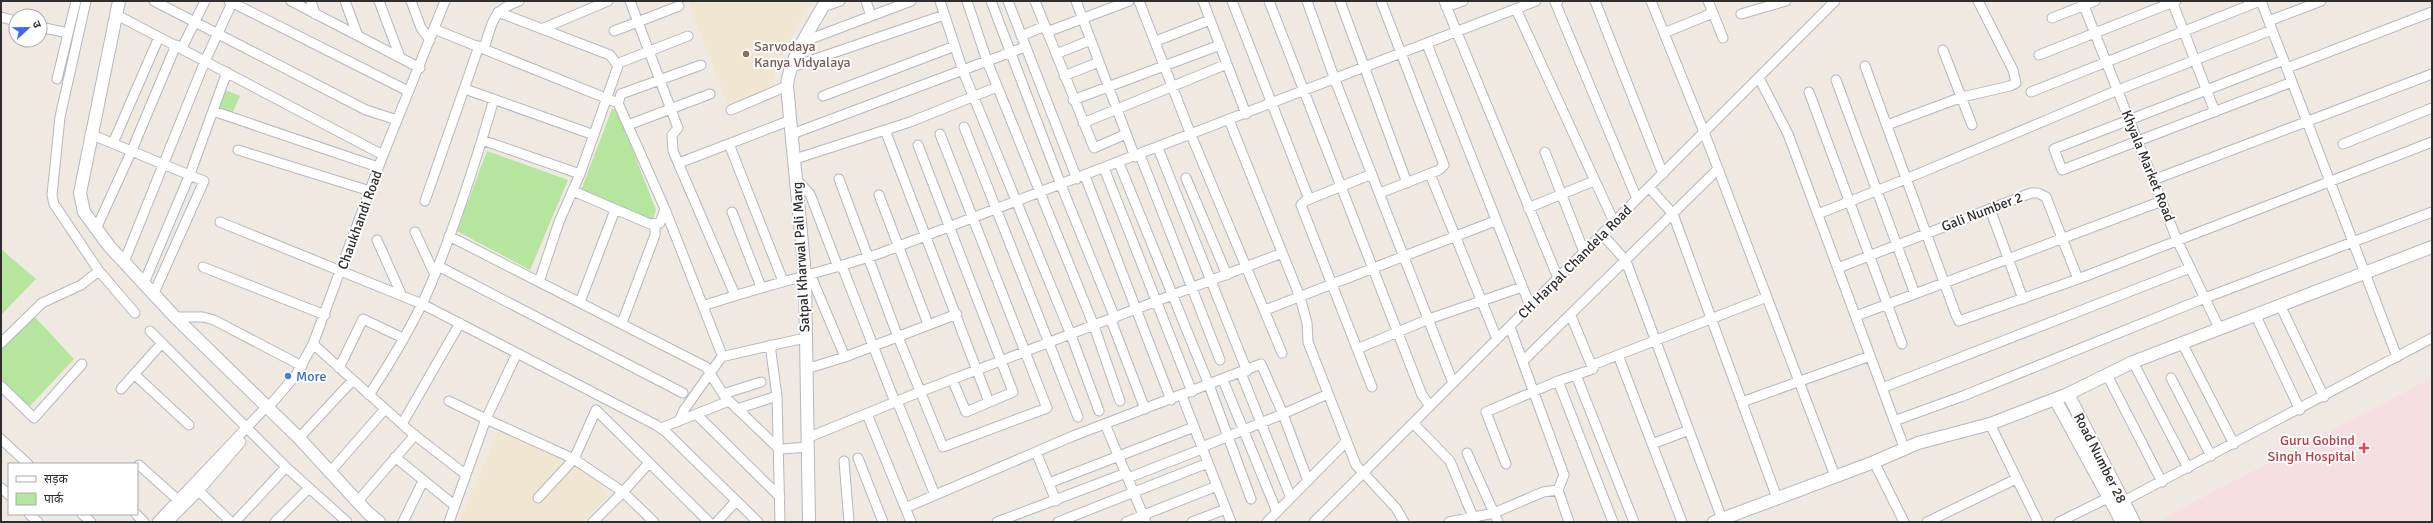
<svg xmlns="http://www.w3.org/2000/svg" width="2433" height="523" viewBox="0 0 2433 523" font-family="Signika,'Noto Sans Devanagari',sans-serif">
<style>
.education{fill:#f0e6d1}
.medical{fill:#f5dfe0}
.green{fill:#b6e59e}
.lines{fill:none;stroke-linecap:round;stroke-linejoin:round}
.street-casing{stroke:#b4b7c1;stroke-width:11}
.secondary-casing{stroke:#b4b7c1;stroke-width:14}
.street{stroke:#fff;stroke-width:9}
.secondary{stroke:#fff;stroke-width:12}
.education-dot{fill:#8d6e63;stroke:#fff;stroke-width:1.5}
.shop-dot{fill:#3f7fe0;stroke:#fff;stroke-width:1.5}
.health-dot{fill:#e0444e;stroke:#fff;stroke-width:1.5}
.labels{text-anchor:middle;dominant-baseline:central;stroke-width:4;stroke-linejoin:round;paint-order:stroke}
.education-label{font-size:14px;fill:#785e54;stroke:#fff;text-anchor:start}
.street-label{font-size:14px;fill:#2e2e2e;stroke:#fff}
.shop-label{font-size:14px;fill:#366cbe;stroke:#fff;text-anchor:start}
.health-label{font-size:14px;fill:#be3a42;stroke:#fff;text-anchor:end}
</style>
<rect width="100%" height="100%" fill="#efe9e1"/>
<path class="education" d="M688,1H810L764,95L729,109Z
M499,430L589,471L608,496L582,522H459Z"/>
<path class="medical" d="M2432,378V522H2163L2161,519Z"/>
<path class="green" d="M225,90L240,96L229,120L215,115Z
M612,109L617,110L656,210L651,225L580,193Z
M487,151L568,180L530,270L457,231Z
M1,249L36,279L1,315Z
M34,316L74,359L29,407L1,380V346Z"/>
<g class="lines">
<g class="street-casing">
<path id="street" d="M86,1L60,117L52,195L54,204L99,271L135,313
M154,1L366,110L397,120
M229,1L408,91
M291,1L420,68
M311,1L315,14
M345,1L358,36
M379,1L400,57
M411,1L421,28L430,40
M630,1L678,128L672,135L673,151L735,295
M866,1L871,16
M940,1L963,71L1071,335L1099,411
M967,1L987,61L1025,47
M991,1L1061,185L1115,318
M1008,1L1077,179
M1035,1L1094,148L1126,134
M1076,1L1135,157
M1139,1L1191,135L1282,353
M1203,1L1246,114
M1232,1L1309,199
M1269,1L1422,395L1430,406
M1307,1L1335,80L1453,383
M1340,1L1407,183
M1444,1L1558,278
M1558,1L1555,2L1637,199
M1595,1L1663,174
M1651,1L1704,132L1835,476
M2082,1L2177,240L2219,328
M2172,1L2215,112
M2261,1L2397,357
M823,7L840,1
M1446,7L1463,1
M1516,9L1614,222
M498,12L610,55L618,66
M1713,13L1723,38
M1741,14L1786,1
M117,15L383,155
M1,17L16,21
M2052,18L2095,1
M2269,21L2321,1
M40,27L68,33
M544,28L608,1
M434,29L618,103L665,209L722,355L725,356L805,338
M614,31L679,6
M1047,32L1129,1
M1664,33L1713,13L1708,1
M1021,36L1045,26
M805,41L911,1
M1156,41L1210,20
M1427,44L1530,306
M182,48L205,1
M484,48C493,22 491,11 519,1
M1943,50L1972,125
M1056,54L1091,40
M2039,55L2176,1
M2284,60L2054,149L2062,170L2292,82
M1865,66L1956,315L1959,321L2078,279L2432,142
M792,67L944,15
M2287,68L2432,12
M1064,76L1099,62
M1759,78L1788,134L1905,450
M57,79L76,1
M1836,80L1915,294
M465,89L594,135
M1809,92L1902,344
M2031,92L2260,1
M823,96L955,46
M1073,100L1220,45
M618,103L621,94L701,65
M731,110L787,86
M213,111L378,167
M1229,120L1300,297L1307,323L1308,342L1356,465L1396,508L1404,522
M1083,123L1227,64
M628,125L710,94
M1887,125L1962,97L2010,86L2016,83L2013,70L1978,1
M964,127L1078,417
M885,130L989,402
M90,134L204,181L154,293
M792,134L987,61L1094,326L1120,401
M482,140L580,174
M113,143L159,37
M729,144L783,281
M2343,144L2432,108
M918,145L1013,392L966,412L952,379
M1158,148L1247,371
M238,150L370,191
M1545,152L1584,252
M1140,155L1220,360
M795,159L910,122L997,87
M679,163L791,120
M1119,163L1209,385L1251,499
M1104,168L1192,392
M1430,174L1497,339
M1085,176L1171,400
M1186,178L1227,275
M796,179L810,194L838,267
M839,179L898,337L943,447L1047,408L940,134
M2153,180L2432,74
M1649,187L1673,214L1777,498
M573,191L650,224L660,223L665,209
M1380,193L1439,170L1444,165L1381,1
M879,195L928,324
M425,201L479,46
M1528,208L1594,181
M1990,209L2023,299
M732,212L761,287
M1818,214L1906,179L2118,90L2272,30
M220,222L422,304L656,425L666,432L758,522
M96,229L132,150L176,45
M415,232L435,275
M1602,234L1626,261L1722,519
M449,236L706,367L725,397L777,447L782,449L807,447
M377,240L402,296
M124,262L205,61L232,3
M438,266L683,393
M842,266L895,402
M203,267L325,315
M1838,268L2031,193H2038L2046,197L2078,279
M810,274L845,357
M539,282L559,222L580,174L619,63L688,36
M144,283L190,174L227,72
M580,302L615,210
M2280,305L2324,397
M703,306C761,286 822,273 881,253L1536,1
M1265,310L1495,221
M2255,314L2300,410
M1571,316L1593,369
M1856,316L2162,201
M175,317H203L214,320L302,366
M1111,320L1145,409
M622,323L655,235V225
M1510,327L1564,475L1558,490L1569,522
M150,331L286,467L347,522
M1,343L42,303L81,285L99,271
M2182,343L2234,444
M313,344L412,433L465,474
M770,345L777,396L780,522
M1357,349L1429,319L1522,287
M1618,355L1682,522
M1523,361L1718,169
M2133,362L2188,468
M339,368L363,319L403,338
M806,369L845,357L957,314
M1241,373L1291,498
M134,374L189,425
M1576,375L1634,522
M2107,375L2162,482
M2171,378L2211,456
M1223,380L1277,512
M1558,381L1613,522
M1,386L34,418L82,364
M1372,387L1301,205L1305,201L1372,174
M1882,388L2190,268
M121,389L162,343
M723,394L761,382
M369,395C392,360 415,322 431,284C456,224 476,161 494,99
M1182,396L1231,522
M449,401L486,419L517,353
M897,401L935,495
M1742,402L1870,356
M737,409L777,396
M696,414L780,497
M867,414L911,522
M679,421L684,410L723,355
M1894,421L1963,396L2205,298L2432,212
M1413,423L1450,461L1475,522
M402,424L460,323
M1105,424L1146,522
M1990,424L2038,522
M661,428L729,401
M299,438L353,380
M807,438L922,391L1282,253
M1,439L28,464
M1652,444L1689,430
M1202,447L1283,414L1308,481
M1036,452L1056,501
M395,457L454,505
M858,458L883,522
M844,461L849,522
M1874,462L1904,522
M1506,464L1486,412L1558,381L1593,369L1595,364L1767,297
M139,465L178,500
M330,472L385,409
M1128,478L1202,449
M1049,483L1194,427
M1,488L9,495
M199,491L231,522
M538,498L574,459L596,410L709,522
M357,502L415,435
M2118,504L2432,338
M905,508L1073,436L1261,364L1283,414L1328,394
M29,514L38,522
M82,514L91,522
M136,514L144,522
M157,522L268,405L272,403L296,375L313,344L383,155L445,1
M168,522L199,491L241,442
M235,522L286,467
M275,522L309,488
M403,522L423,481
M449,522L486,419L574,459L623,492L648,464
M593,522L623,492L654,522
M717,522L736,501
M997,522L1126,473
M1058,522L1208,463
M1126,522L1217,486
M1192,522L1226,509
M1267,522L1346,442
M1314,522L1835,1
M1449,522L1494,513L1467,453
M1498,522L1494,513L1543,492L1558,490
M1927,522L2016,479
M2059,522L2114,495"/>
</g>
<g class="secondary-casing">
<path id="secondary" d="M119,1L80,193L84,212L109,246L175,317L299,438L368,513L379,522
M2068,394L2134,522
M2055,399L2122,522
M809,522L805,275L787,86C789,59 813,25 826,1
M1714,522L1874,462L1918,443L1990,424L2068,394L2133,362L2432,247"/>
</g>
<use href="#street" class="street"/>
<use href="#secondary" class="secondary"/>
</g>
<circle class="education-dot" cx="746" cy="54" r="4"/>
<circle class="shop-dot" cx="288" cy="376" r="4"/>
<path class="health-dot" d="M2362 442h4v4h4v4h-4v4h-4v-4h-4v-4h4z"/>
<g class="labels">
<g class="education-label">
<text x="754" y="46">Sarvodaya<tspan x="754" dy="16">Kanya Vidyalaya</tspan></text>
</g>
<g class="street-label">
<text transform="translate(2148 166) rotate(68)">Khyala Market Road</text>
<text transform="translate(1982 212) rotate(-21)">Gali Number 2</text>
<text transform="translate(360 220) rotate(-70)">Chaukhandi Road</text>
<text transform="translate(801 257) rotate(-93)">Satpal Kharwal Pali Marg</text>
<text transform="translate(1575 262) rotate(-45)">CH Harpal Chandela Road</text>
<text transform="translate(2100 458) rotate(63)">Road Number 28</text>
</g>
<g class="shop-label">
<text x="296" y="376">More</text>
</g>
<g class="health-label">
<text x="2355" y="440">Guru Gobind<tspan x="2355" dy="16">Singh Hospital</tspan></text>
</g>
</g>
<rect width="2433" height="523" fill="none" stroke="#2e2e2e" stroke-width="4"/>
<rect x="8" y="463" width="130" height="52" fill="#ffffff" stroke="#ababab"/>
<rect x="16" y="476" width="20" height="6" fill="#ffffff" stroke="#ababab"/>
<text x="44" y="483" font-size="12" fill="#2e2e2e">सड़क</text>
<rect x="16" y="493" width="20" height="12" fill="#b6e59e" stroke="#ababab"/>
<text x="44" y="503" font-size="12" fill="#2e2e2e">पार्क</text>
<g transform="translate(28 28) rotate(68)"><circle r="19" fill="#ffffff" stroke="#ababab"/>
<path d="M0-3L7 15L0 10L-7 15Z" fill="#4264fb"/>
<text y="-6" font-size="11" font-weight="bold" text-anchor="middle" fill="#2e2e2e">उ</text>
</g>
</svg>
